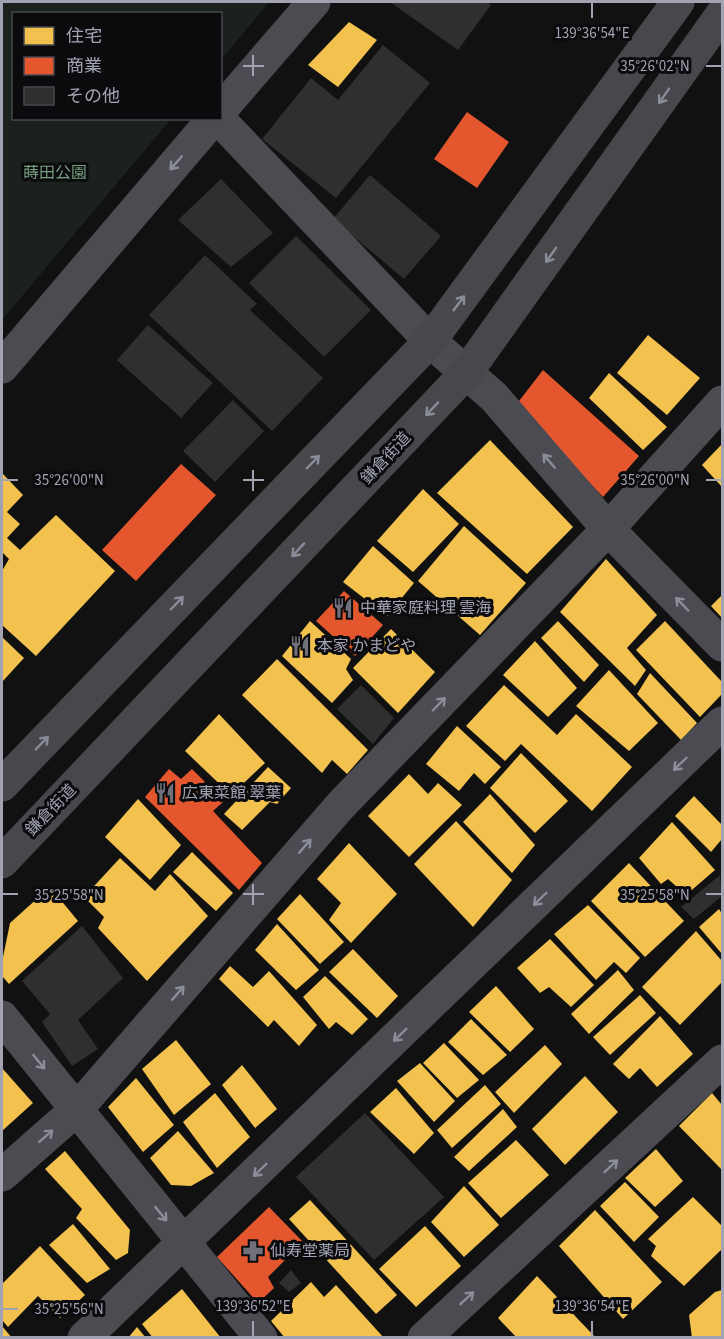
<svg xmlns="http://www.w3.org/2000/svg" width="724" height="1339" viewBox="0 0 724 1339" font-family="'Source Sans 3','Noto Sans JP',sans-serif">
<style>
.green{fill:#1b211c}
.homes{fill:#f2c14e}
.shops{fill:#e4572e}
.building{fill:#2f2f30}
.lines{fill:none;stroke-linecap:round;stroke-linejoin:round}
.minor{stroke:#4b4b51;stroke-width:33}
.primary{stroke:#47474c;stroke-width:33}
.oneway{stroke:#8a8c99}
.oneway2{stroke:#8c8d9a}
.ticks{fill:none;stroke:#a1a3b3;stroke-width:2}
.labels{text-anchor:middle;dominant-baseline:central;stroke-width:6;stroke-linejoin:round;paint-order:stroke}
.park-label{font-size:16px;fill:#779f80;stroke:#0b0b0d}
.street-label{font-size:16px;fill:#a1a3b3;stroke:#0b0b0d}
.poi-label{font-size:16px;fill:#a1a3b3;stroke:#0b0b0d;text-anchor:start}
.ticks-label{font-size:15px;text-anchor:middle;fill:#a1a3b3;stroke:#0b0b0d;stroke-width:6;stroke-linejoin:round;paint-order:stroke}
</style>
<rect width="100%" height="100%" fill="#111"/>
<path class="green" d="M2,2H269L221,60L220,14H14V118L171,119L2,320Z"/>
<path class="homes" d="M349,22L377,40L338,87L308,65Z
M648,335L700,378L667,415L617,373Z
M609,373L667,427L643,450L589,398Z
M490,440L573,527L527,574L437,493Z
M722,444V487L702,465Z
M3,474L23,495L7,512L20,524L7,538L20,550L56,515L115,571L36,656L2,625V571L9,559L2,552Z
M423,489L459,524L413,572L377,541Z
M464,526L526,583L480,635L418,581Z
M373,546L414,583L387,616L343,582Z
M606,559L657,615L627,648L646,670L635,686L560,612Z
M722,595V618L711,606Z
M310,621L351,659L346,669L353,680L332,703L282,656Z
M558,621L599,665L584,682L541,638Z
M665,621L722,682V694L700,717L636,650Z
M391,629L435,672L398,713L353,668Z
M2,637L24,658L2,682Z
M535,641L577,688L548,717L503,675Z
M277,659L368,750L347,774L332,760L322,773L242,695Z
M609,670L658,723L629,751L576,706Z
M650,673L697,723L681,740L637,694Z
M504,685L557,735L576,714L632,767L592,811L521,744L505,761L466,726Z
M219,714L265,763L231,795L185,751Z
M457,726L501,767L485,784L474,773L459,791L426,764Z
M521,753L568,801L535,833L490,788Z
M268,767L291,788L277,804L270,802L242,830L224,814Z
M409,774L428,794L438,783L462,805L409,857L368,816Z
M490,794L535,845L512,873L463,822Z
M694,796L722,825V839L711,852L675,816Z
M138,799L181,845L150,880L105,837Z
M456,821L512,880L473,927L414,864Z
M672,822L715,870L686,895L668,879L661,884L639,858Z
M349,843L397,894L351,943L329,920L341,903L317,879Z
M192,852L233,893L216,911L173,872Z
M120,858L155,891L170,874L208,916L147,981L98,928L104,917L84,897Z
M629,863L684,921L645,957L591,901Z
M50,887L78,921L9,984L2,976V962L10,923Z
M300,894L344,942L320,964L277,919Z
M588,905L640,958L626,973L614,962L596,980L554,934Z
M719,909L722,914V954L699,927Z
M277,924L319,970L296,990L255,950Z
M696,931L722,961V982L680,1025L642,987Z
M550,939L594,985L571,1007L549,987L540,993L517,968Z
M353,949L398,996L377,1018L329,972Z
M230,966L253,987L269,971L317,1025L299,1046L274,1020L268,1027L219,979Z
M618,970L634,990L589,1034L571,1014Z
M325,976L368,1019L352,1035L336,1022L329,1029L303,997Z
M496,986L534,1029L510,1052L469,1012Z
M640,995L656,1013L610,1055L593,1037Z
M660,1016L693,1054L657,1087L640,1068L629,1079L613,1064Z
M471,1019L507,1055L483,1075L448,1042Z
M176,1040L211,1084L174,1115L142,1069Z
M444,1043L479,1080L457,1098L423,1063Z
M545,1045L562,1064L514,1113L495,1092Z
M420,1063L455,1101L434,1122L397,1081Z
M242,1065L277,1109L255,1128L222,1085Z
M2,1068L33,1103L2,1131Z
M585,1076L618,1112L565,1165L532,1129Z
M136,1078L174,1125L143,1152L108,1107Z
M485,1085L501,1104L452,1148L437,1130Z
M396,1088L434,1133L414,1154L370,1112Z
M215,1093L250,1137L217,1168L183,1122Z
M712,1093L722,1105V1170L679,1126Z
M503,1109L517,1127L469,1171L454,1157Z
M178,1131L214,1173L191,1186L171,1185L150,1158Z
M516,1140L549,1175L501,1218L468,1183Z
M656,1149L683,1181L655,1207L625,1178Z
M65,1151L130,1230L128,1253L116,1260L76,1218L82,1209L45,1169Z
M625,1182L659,1217L634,1242L600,1206Z
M464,1186L499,1225L464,1257L431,1222Z
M693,1197L722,1226V1249L684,1286L651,1256L656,1246L648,1239Z
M310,1200L397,1295L376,1314L289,1219Z
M595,1210L662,1282L623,1319L559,1246Z
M73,1224L110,1269L87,1283L49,1245Z
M425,1226L461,1266L416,1307L379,1269Z
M40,1246L85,1295L60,1318L38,1296L8,1327L2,1320V1284Z
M537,1276L596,1338H517L498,1318Z
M311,1282L324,1297L336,1285L384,1338H285L271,1321Z
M182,1289L221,1338H153L142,1324Z
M722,1290V1338H692L689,1315L715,1292Z
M2,1326L12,1338H2Z
M137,1327L146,1338H128Z"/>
<path class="shops" d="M467,112L509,142L477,188L434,159Z
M543,370L639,456L603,497L516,405Z
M181,464L216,495L136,581L102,550Z
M344,591L383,625L355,656L316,621Z
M169,769L181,779L192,769L224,801L213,811L262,863L239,890L145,797Z
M269,1207L303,1242L268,1277L274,1288L258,1303L217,1257Z"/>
<path class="building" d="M390,2H487L491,5L458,50Z
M383,45L430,83L336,198L262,139L311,78L338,100Z
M370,175L441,236L404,279L333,219Z
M221,179L273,233L231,267L178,220Z
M296,236L371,310L324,357L249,283Z
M205,255L257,304L250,310L323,378L272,431L149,315Z
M148,325L213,383L181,418L117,360Z
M233,400L264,431L215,482L183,451Z
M361,685L394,718L373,744L337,709Z
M720,875L722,896L694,919L681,907Z
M82,926L123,978L78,1020L98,1049L72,1066L42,1022L50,1014L22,981Z
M365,1113L444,1197L374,1260L296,1177Z
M291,1270L301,1283L289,1292L279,1283Z"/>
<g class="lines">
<path class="minor" d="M220,111L314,2
M218,118L430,341L494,397L608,529L722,645
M2,367L214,118
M2,1017L261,1338
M2,1175L77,1109L341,805L608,529L722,402
M84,1338L722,723
M424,1338L722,1061"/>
<path class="primary" d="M2,785L430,341L678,2
M2,862L466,373L722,14"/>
</g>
<defs><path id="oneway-shaft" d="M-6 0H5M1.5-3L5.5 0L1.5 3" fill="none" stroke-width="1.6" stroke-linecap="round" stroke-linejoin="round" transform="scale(1.5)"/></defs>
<g class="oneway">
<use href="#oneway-shaft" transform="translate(664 96) rotate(125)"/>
<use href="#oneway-shaft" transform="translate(551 255) rotate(125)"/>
<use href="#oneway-shaft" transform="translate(459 303) rotate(-53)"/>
<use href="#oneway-shaft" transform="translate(432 409) rotate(133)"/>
<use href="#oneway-shaft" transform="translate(313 462) rotate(-46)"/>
<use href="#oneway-shaft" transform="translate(298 550) rotate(133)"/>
<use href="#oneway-shaft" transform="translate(177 603) rotate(-46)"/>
<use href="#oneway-shaft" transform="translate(42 743) rotate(-46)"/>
</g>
<g class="oneway2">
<use href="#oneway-shaft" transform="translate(176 163) rotate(131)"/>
<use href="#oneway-shaft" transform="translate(549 461) rotate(-131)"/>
<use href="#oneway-shaft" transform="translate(682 604) rotate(-134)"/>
<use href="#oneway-shaft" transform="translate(439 704) rotate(-46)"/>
<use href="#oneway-shaft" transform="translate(680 764) rotate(136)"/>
<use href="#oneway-shaft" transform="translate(305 846) rotate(-49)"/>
<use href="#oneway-shaft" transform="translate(540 899) rotate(136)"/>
<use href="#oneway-shaft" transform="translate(178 993) rotate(-49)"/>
<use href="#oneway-shaft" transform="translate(400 1035) rotate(136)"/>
<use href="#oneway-shaft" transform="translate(39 1062) rotate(51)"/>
<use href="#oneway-shaft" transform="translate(46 1136) rotate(-41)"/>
<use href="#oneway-shaft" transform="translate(611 1166) rotate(-43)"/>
<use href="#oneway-shaft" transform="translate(260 1170) rotate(136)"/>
<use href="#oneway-shaft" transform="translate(161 1214) rotate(51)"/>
<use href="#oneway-shaft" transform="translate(467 1298) rotate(-43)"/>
</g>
<path class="ticks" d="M592,3V18M253,55V76M243,66H264M706,66H721M253,470V491M3,480H18M243,480H264M706,480H721M253,884V905M3,894H18M243,894H264M706,894H721M3,1309H18M253,1321V1336M592,1321V1336"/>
<defs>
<g id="restaurant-bare" transform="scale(1.62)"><path d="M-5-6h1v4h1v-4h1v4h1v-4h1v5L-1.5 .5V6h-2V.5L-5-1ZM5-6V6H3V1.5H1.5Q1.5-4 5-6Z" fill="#6f707a" stroke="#0b0b0d" stroke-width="2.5" paint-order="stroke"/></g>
<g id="pharmacy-bare" transform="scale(1.62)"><path d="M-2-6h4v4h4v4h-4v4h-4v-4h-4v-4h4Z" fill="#6f707a" stroke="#0b0b0d" stroke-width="2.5" paint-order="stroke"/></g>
</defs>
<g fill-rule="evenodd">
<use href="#restaurant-bare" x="343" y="608"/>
<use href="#restaurant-bare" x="300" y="646"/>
<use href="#restaurant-bare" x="165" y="793"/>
<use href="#pharmacy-bare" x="253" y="1251"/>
</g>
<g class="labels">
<g class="park-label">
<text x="55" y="173">蒔田公園</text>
</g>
<g class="street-label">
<text transform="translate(386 458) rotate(-47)">鎌倉街道</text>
<text transform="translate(51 810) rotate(-46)">鎌倉街道</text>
</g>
<g class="poi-label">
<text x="360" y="608">中華家庭料理 雲海</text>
<text x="317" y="646">本家 かまどや</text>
<text x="182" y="793">広東菜館 翠葉</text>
<text x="270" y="1251">仙寿堂薬局</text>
</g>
</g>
<g class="ticks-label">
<text x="592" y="38">139°36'54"E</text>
<text x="655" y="71">35°26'02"N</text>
<text x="69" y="485">35°26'00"N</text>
<text x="655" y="485">35°26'00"N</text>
<text x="69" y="900">35°25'58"N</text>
<text x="655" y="900">35°25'58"N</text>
<text x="253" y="1311">139°36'52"E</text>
<text x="592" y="1311">139°36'54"E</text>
<text x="69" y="1314">35°25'56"N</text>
</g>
<rect width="724" height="1339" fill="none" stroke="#a1a3b3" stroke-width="6"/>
<rect x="12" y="12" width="210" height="108" fill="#0b0b0d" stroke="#47484f" stroke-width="1.5"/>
<rect x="24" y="27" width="30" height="18" fill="#f2c14e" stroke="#47484f" stroke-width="1.5"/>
<text x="66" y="42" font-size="18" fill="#a1a3b3">住宅</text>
<rect x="24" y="57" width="30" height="18" fill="#e4572e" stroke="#47484f" stroke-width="1.5"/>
<text x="66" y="72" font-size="18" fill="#a1a3b3">商業</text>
<rect x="24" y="87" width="30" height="18" fill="#2f2f30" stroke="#47484f" stroke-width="1.5"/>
<text x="66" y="102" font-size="18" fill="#a1a3b3">その他</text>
</svg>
